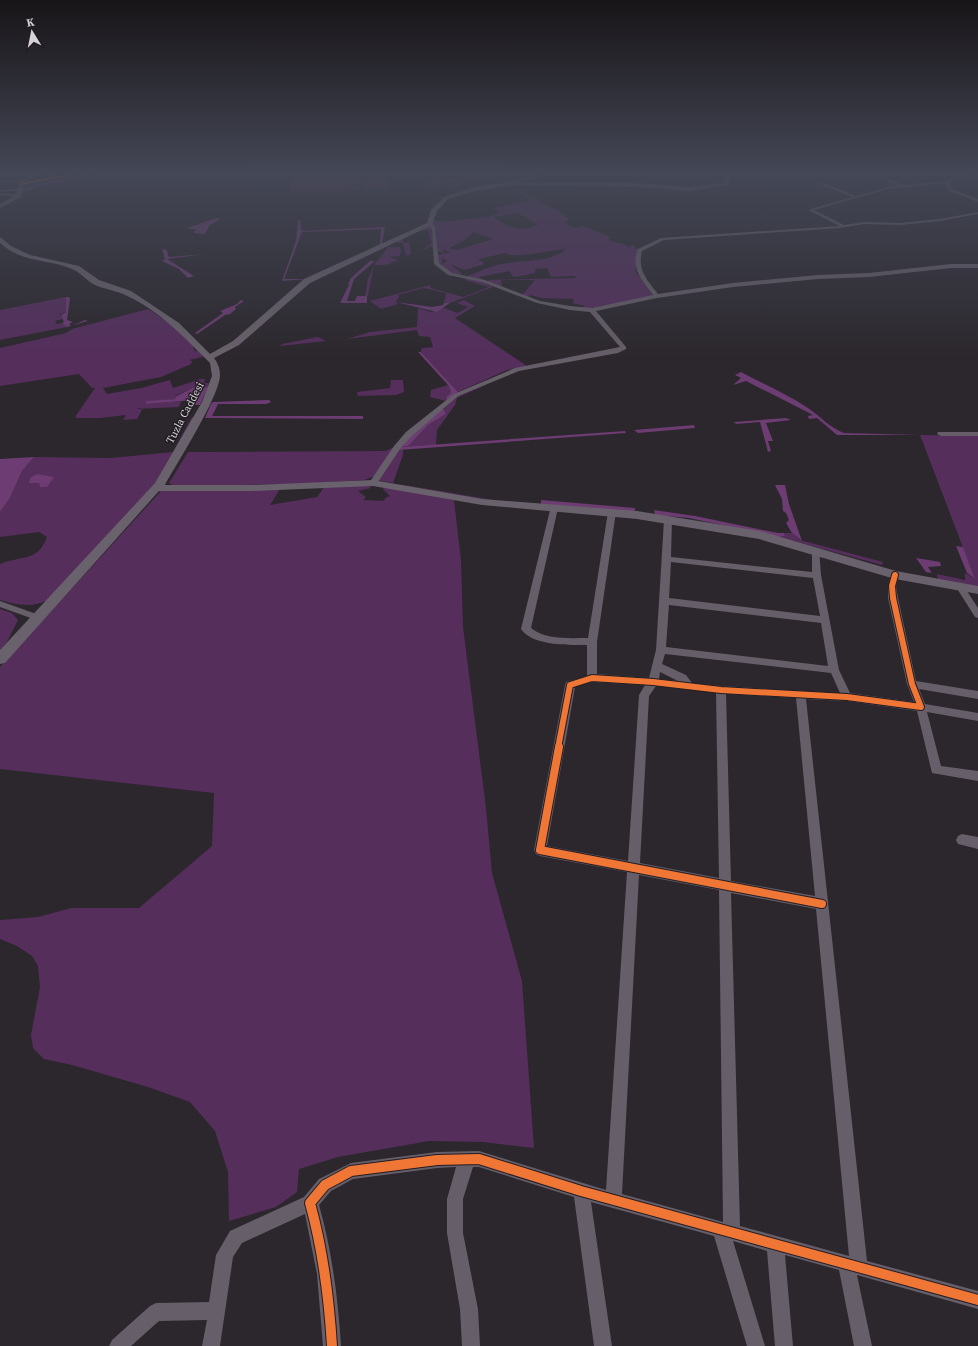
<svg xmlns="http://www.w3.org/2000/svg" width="978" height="1346" viewBox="0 0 978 1346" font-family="'Source Serif 4',serif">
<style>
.green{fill:#552e5c;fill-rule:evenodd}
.forest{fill:#6c3c73}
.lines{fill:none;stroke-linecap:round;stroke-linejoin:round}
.stream{stroke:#804c88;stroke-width:1.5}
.street{fill:#665e68;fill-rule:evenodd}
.secondary{fill:#69616b;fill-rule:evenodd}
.cycleway-far3-casing{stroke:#221c23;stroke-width:3.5}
.cycleway-far2-casing{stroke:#221c23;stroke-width:8}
.cycleway-far1-casing{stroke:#221c23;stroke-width:10}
.cycleway-casing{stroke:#221c23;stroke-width:12}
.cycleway-far3{stroke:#f07635;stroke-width:2.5}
.cycleway-far2{stroke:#f07635;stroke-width:6}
.cycleway-far1{stroke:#f07635;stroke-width:8}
.cycleway{stroke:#f07635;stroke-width:10}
.labels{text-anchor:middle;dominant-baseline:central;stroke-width:3;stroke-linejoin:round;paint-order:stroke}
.far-street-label{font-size:11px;fill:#d6d2d7;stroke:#221c23}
</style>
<rect width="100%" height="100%" fill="#2b272c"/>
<path class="green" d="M93,171H99L65,182L41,186V187L21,194V186L25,184L26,187L39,184L40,182Z
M264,171L273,172L263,173L286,171L426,172L412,175L379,174L381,177L386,178L391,189H367L363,187L366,184L362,182L352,184L361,189L354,190L290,191V180L295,175H290V173L274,178L262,177V172H260Z
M477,171L499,177L505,183L517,180L508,184L467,191L442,200L436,197H445L467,190L503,184L491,176L457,183L461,184L453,186L446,182L427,188L434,178L445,175L482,173Z
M505,185H508L562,213L570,220L564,222L575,228L584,226L611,237L608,239C614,244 622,241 629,247L633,245L639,250L635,271L653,296L592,308H580L585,306L572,303L574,302L573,299L542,298L530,295L528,297L522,295L535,280H501L502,288L487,282L489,280L576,278L574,276L551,277L547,268L535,269V273L516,277L512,276L510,271L479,277L482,280L465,277C476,273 486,268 497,265C521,259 545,264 566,250L562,249C544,252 527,256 508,255L506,253L478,259L485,264L464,270L450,264L462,274C454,276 447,270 440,266L447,261L442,258V263L439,265L438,255L450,252L445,250L442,251L445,253L438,252L436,230L433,224V220L441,222L488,217L500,213L495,208L531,200ZM518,213L538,225C519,232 510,228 493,217ZM474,232L493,239L457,250L449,248L463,241Z
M427,226H431L434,252L432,246L420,251L432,243L428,230L419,231L403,239V243L409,242L411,254L406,256L403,243H398L396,240Z
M388,247H400L401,251L400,256L389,257L398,260L386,265H374L368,296H365L368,279L374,265Z
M467,278L480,281L493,287L450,303H444L446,293L424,288L398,295L399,297L396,302L398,304L381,309L370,301L430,285L431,288L463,297L489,287L465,280Z
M66,297V312L60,314L63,319L55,321L57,324L62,323L67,327L144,306L67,327L0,340V310Z
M464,300L475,306L455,318L527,366L507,370L458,392L421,352L422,348L433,347L430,337L419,336L417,330L347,339L370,332L417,327L418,308L431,312L444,308L458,313L468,307L457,303Z
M148,309L174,326L191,343L195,351H198L203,357L189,360L192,361L191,364L161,377L103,388L107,394L141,388L170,380L173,388L201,379H205L204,383H209L208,387L192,388L175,396L177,399L146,402V404L181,401L179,407L136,409L141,408L142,410L137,419L123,420L126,415L100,418H77L75,417L95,388H92L79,374L0,386V348L66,333L72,329Z
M318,337L326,341L280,346L282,344Z
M550,366L511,373L457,398L455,405L437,430L436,445L401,447L428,425L446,414L444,409L457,395L511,373Z
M391,380H403L404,392L396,395L358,396L357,392L390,388Z
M448,385L451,392L445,399L446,401L430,397L431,390Z
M192,417H195L157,481L48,600C32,608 17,605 0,600V564C21,555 37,563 47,537L39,532L0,537V512L10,498L22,471L34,457L111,458L173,452Z
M920,435L978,436V587L938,580L937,574L965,580V573L975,579Z
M397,446L375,476L364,480L301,484L174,486L169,483L188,452L385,451Z
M399,450H403V455L393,483L499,501L483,500L377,480Z
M368,484L371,488L358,491L366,497L363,500L384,501L385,498L390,496L383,489L384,486L454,500L461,560L463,627L486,808L492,873L522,981L534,1148L482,1142L429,1141L338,1157L299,1169L297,1192L276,1207L229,1221L228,1172L215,1131L190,1102L148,1087L72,1065L44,1059L33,1048L31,1035L40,987L38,966L32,956L17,946L0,939V920L38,917L71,908H139L212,846L214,793L0,769V667L161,491L280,489L270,505L317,497L325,486Z
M784,533H792L800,540L883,562L882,565L779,537L785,536Z
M0,609L12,613L18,620L7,642L0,650Z"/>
<path class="forest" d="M217,218L221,219L210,225L205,234L194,233V231L197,230L187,228Z
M298,220H300L302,231L385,227L382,244L365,252L380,244L381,229L302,232L284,279H307L282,281L296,241Z
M162,249L167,250L168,256L170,257L205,254L167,259L194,276L188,278L179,269L162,261L165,259Z
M370,261H375L354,279L347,301H355L357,296H367V303H340L349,285L348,284L351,278Z
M66,297H69L70,299L67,320L73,322L69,324L71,326L85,320L88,321L67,327L62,323L64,322L61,315L66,312Z
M241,300L244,301L235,307L236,309L230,314L225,315L197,334L195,333L223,313L220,311L237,304Z
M396,302L432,307L443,305L444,303H450L437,312Z
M418,352H421L458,392L447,400L445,399L451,392L448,385Z
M741,372C763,384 787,394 808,408C820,416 830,428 844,433L920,435H837L817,418L809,419L808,416L813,415L746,381L733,385L741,378L735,375Z
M208,387L200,405H192L193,400L146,404V401L176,399L175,397L192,388Z
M269,400L271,402L266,404H218L212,416H363V419L205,418L211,404L213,402Z
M444,409L446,414L428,425L408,446H402L410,436L441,410Z
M786,418L791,420L766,423L773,441H768L771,451L768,452L760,422L736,424L734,422Z
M694,425L695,428L638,433L634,430Z
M625,431L626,433L399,450L401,447Z
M34,457L22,471L10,498L0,512V459Z
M37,474L54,477L47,487H40L39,483H29L30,478Z
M775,485H785L789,504L802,541L792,533L786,523L789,520L786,513L783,511L782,499Z
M541,500L635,508V513L541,504Z
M654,510L695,516L778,533H784L785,536L779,537L689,518L655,515Z
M956,546L963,547L975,579L967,573Z
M916,558L940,562L941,566L928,567L932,573L926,572Z"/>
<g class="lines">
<path class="stream" d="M0,191L29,189L37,185L102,171"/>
<path class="street" d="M84,171H92L21,185L19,184Z
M867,171L904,185L946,181L959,175L978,174V176L960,177L949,182L952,189L978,199V202L949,191L945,183L888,189L814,210L844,225L864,222L900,223L940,219L978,212V214L940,221L900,225L864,224L840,228L664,240L642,251C637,270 647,280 658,294L733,283L818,275L869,273L951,264H978V268H951L869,277L818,279L733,287L657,298L596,311L626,347V349L618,353L519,371L458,396L412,436L400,449L376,485H373L369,483L394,446L406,432L454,394L515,368L620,347L590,312L570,310L537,303L482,282L448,275L434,264L432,230L428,223H432L435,226L439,263L452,273L485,280L540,301L570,306L592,308L653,295C642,281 630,268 638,249L661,238L840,226L808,210L852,197L817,183L820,182L856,196L888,187L899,186L867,173Z
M23,180L22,182L0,183V181Z
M0,193L19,195L21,196L19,197L0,195Z
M938,432H978V436H941L937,434Z
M551,506H554L558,508L531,628C546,640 569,638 588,638L608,512L612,510L616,512L597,642V674L649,678L656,650L664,520L668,517L672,520L671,557L812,572V550L813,548H819L821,575L839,670L850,693L914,702L907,684L888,598V586L891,575L895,572L899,575L896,586L898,598L916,681L978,691V699L919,689L925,704L978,713V721L927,712L941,766L978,771V781L932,773L917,711L847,701L806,699L867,1261L978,1291V1309L857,1275L872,1346H854L839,1270L785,1255L793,1346H775L767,1251L733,1241L765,1346H747L714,1236L591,1202L612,1346H594L574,1197L479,1167H473L463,1199V1233L478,1309L480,1346H462L460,1309L447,1233V1199L456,1167L437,1168L353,1179L331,1191L319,1205C332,1251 338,1298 341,1346H323L317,1274L305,1214L242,1243L233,1257L220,1346H202L207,1320L159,1321L131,1346H109L112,1340L150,1306L156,1303L209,1302L216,1255L230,1231L304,1197L319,1179L351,1163L437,1152L479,1151L606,1190L627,872L540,856L536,854L534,850L565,685L566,682L587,676V645C569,645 532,646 521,629ZM671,562L813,578L820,616L669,598ZM669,605L821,623L828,666L666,647ZM665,654L831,673L840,693L721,686L692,683L686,675L662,664ZM660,672L678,681H679L659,679ZM592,682L645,685L639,695L628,861L547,846L575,687ZM656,686L716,693L719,878L640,863L649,696ZM726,694L796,698L815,896L731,881ZM639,875L719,890L723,1222L622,1194ZM731,893L816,909L849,1256L740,1226Z
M960,584L963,585L978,608V618L975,617L956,587Z
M0,601L42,616L44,618L39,621L0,607Z
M962,834L978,837V849L958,844L956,840L958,836Z"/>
<path class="secondary" d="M40,171H47L24,183L21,197L0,208V204L16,195L19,181Z
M535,171H541L538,176L518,183H637L690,187L724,183L725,178L720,171H726L731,178L728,185L690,191L637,187L511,185L475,191L448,199L437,211L432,225L310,283L239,345L214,358C218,363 220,369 220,375C220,396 177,463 165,485H251L373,480L482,499L637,511L760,531L896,571L978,586V594L895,579L759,539L637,519L482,505L373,486L251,491H159L5,663L0,664V650L155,483L202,402L212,376L210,363L206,359C182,335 157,309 125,295C115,290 103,289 93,284C86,280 81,273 74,270C49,258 23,264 0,243V237L11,246L30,255L79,266L99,280L131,291L179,323L210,354L233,341L304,279L427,223L431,210L444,197L474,187L509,182L534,174Z"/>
<g class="cycleway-far3-casing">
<path id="cycleway-far3" d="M21,184L90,171"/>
</g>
<g class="cycleway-far2-casing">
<path id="cycleway-far2" d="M558,748L570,685L592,678L653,682L721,690L847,697L921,707L912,684L893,598L892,586L895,575"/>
</g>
<g class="cycleway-far1-casing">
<path id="cycleway-far1" d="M559,747L540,850L822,904"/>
</g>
<g class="cycleway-casing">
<path id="cycleway" d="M332,1346C329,1297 323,1250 310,1203L325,1185L351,1171L437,1160L479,1159L581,1191L978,1300"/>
</g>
<use href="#cycleway-far3" class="cycleway-far3"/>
<use href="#cycleway-far2" class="cycleway-far2"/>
<use href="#cycleway-far1" class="cycleway-far1"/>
<use href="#cycleway" class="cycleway"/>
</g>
<linearGradient id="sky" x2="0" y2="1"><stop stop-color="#181518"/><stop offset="0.48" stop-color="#444756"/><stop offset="1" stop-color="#444756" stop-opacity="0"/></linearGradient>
<rect width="978" height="359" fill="url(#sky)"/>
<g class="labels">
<g class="far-street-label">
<text transform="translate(185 413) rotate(-62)">Tuzla Caddesi</text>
</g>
</g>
<g transform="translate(32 32) rotate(350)" stroke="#221c23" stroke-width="3" paint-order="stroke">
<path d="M0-3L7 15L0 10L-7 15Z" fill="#d6d2d7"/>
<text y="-6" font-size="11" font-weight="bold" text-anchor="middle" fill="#d6d2d7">K</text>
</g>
</svg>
